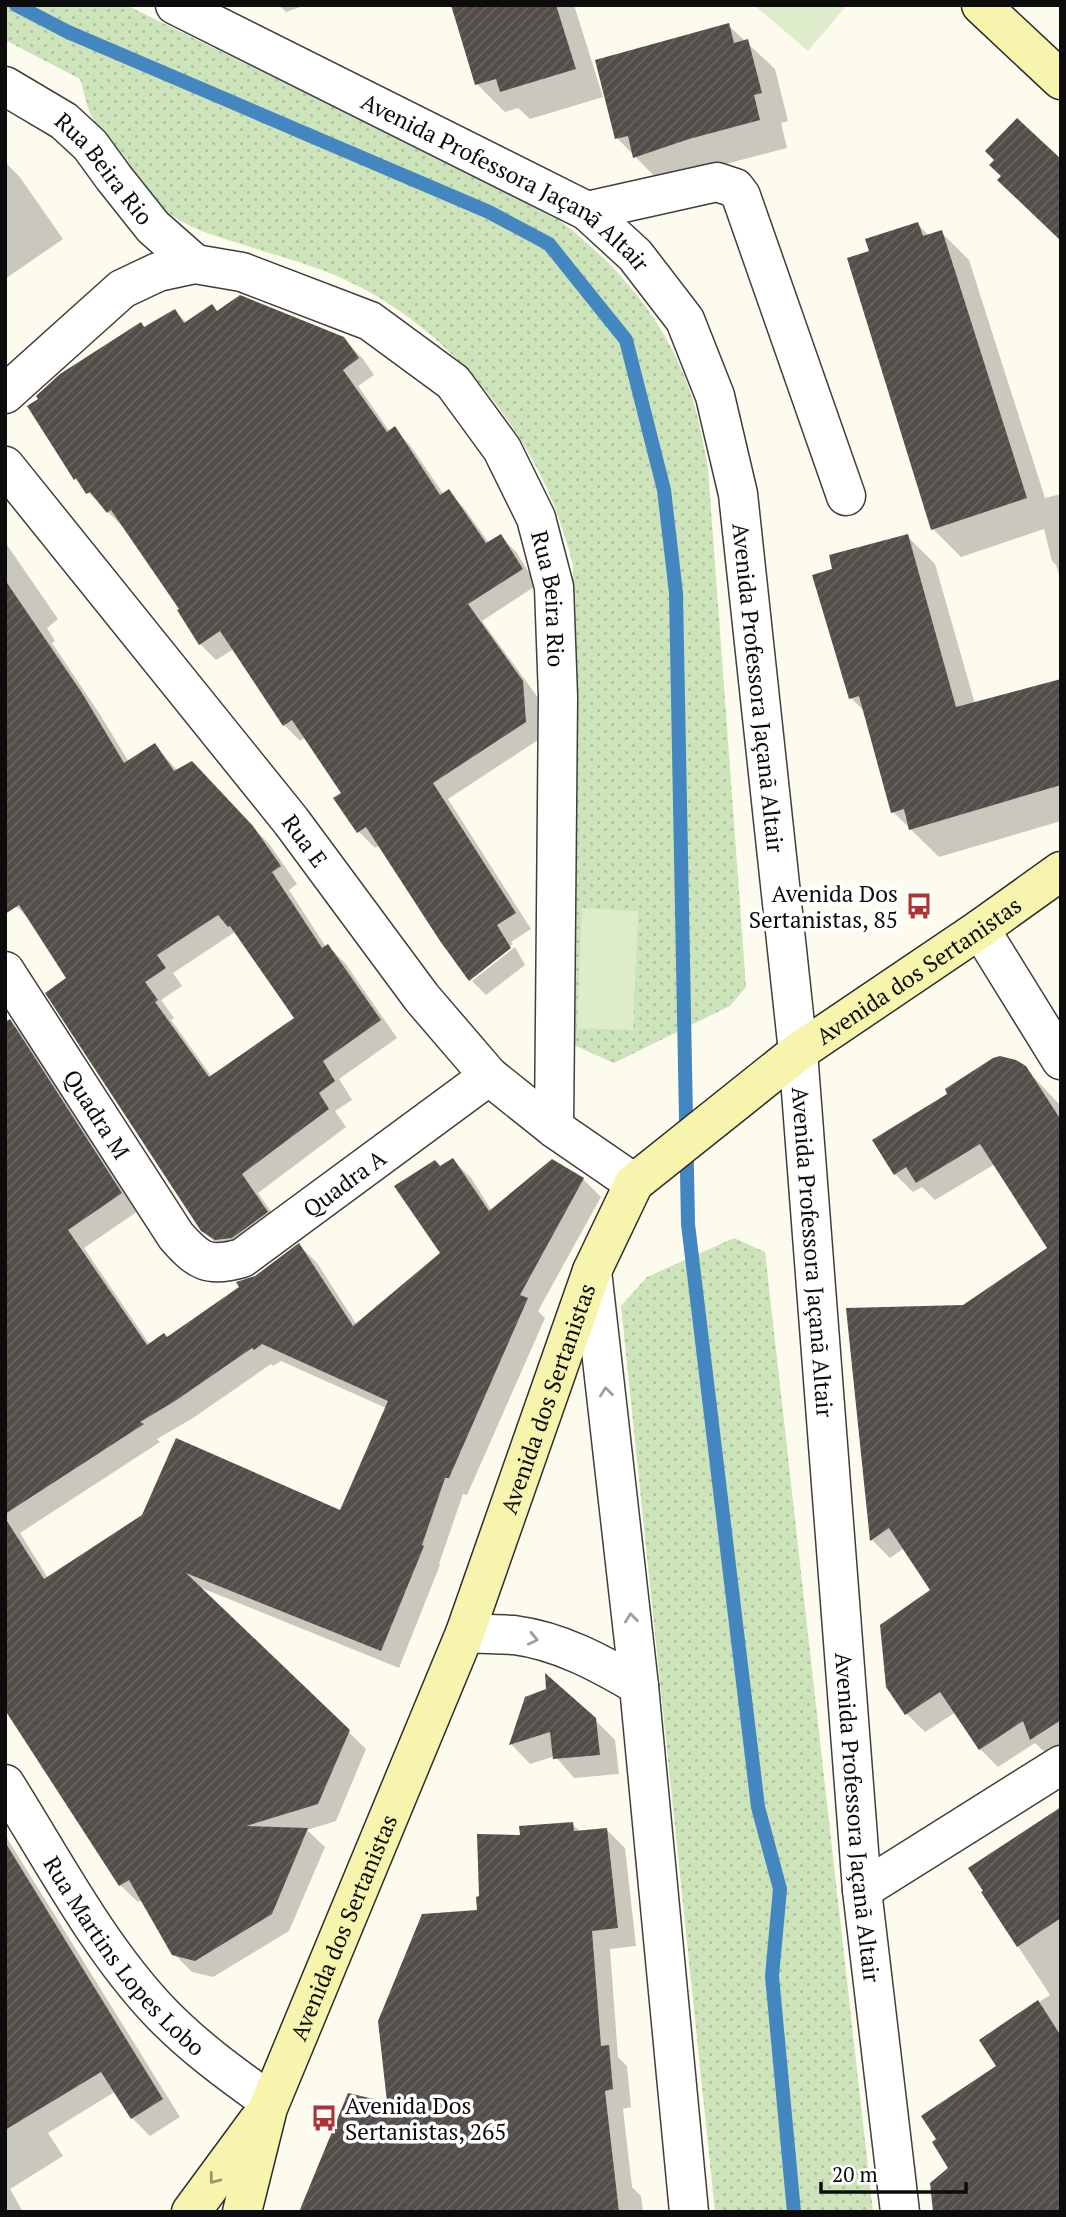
<svg xmlns="http://www.w3.org/2000/svg" width="1066" height="2217" viewBox="0 0 1066 2217" font-family="'PT Serif',serif">
<style>
.grass{fill:url(#grass-dots)}
.pitch{fill:#dfeccb}
.shadow{fill:#0003;fill-rule:evenodd}
.lines{fill:none;stroke-linecap:round;stroke-linejoin:round}
.stream{stroke:#4486c0;stroke-width:14}
.building{fill:url(#building-hatch);fill-rule:evenodd}
.minor-casing{stroke:#3f3f3f;stroke-width:41}
.secondary-casing{stroke:#2e2e2e;stroke-width:41}
.minor{stroke:#fff;stroke-width:38}
.secondary{stroke:#f7f4ae;stroke-width:38}
.oneway{stroke:#9e9e9e}
.oneway2{stroke:#99976d}
.labels{text-anchor:middle;dominant-baseline:central;stroke-width:7;stroke-linejoin:round;paint-order:stroke}
.street-label{font-size:23px;fill:#0c0c0c;stroke:#fff}
.poi-label{font-size:23px;fill:#0c0c0c;stroke:#fff;text-anchor:end}
</style>
<defs>
<pattern id="grass-dots" width="8" height="8" patternUnits="userSpaceOnUse" patternTransform="scale(1.75)"><rect width="8" height="8" fill="#cde4ba"/><path d="M2 2h.1M6 6h.1" fill="none" stroke="#afc29f" stroke-width="1.8" stroke-linecap="round"/></pattern>
<pattern id="building-hatch" width="6" height="6" patternUnits="userSpaceOnUse" patternTransform="scale(1.75)"><rect width="6" height="6" fill="#544e4a"/><path d="M-1 1l2-2M0 6l6-6M5 7l2-2" fill="none" stroke="#686360"/></pattern>
</defs>
<rect width="100%" height="100%" fill="#fdfbed"/>
<path class="grass" d="M5,5H126L550,213C609,257 658,309 685,378C697,407 702,437 708,468L746,987L730,1006L614,1063L569,1043L573,564C564,533 555,503 540,474C498,391 426,315 339,277C307,263 271,254 238,243C212,235 188,228 166,211C148,197 135,177 121,159C112,145 98,130 91,115C86,104 84,91 80,79L5,40Z
M734,1238L765,1252L873,2212H715L621,1306L647,1277Z"/>
<path class="pitch" d="M754,5H847L808,51Z
M582,908L638,911L633,1030L577,1028Z"/>
<path class="shadow" d="M279,5H306L286,12Z
M453,5H574L603,97L530,119L518,108L505,112L477,84Z
M728,25L775,69L788,121L781,123L787,148L718,166L663,185L617,138Z
M5,162L19,176L63,239L5,279Z
M918,224L929,236L941,232L969,260L1045,498L1061,494V581L1056,565L1052,561L1044,529L961,557L933,529L871,252Z
M175,311L187,323L218,312L343,338L363,359L374,375L358,386L390,432L394,429L410,445L444,495L448,492L464,508L489,543L500,536L516,552L537,585L482,621L539,699L541,738L448,799L531,929L511,942L513,944L470,977L380,845L375,848L359,832L344,793L306,737L300,741L284,725L234,649L216,660L200,644L181,609L124,528L75,479L141,324L146,328Z
M907,536L935,564L975,704L1061,680V821L939,857L893,812L865,712L851,698L834,571Z
M5,542L58,619L47,628L55,641L52,643L99,713L129,762L154,745L178,771L209,781L270,845L297,884L289,890L326,947L328,946L345,963L397,1038L339,1079L352,1100L335,1111L346,1127L258,1193L284,1230L221,1248L202,1230L68,978L32,922L15,905L5,912ZM235,932L296,1018L212,1077L171,1020L174,1018L161,1000L182,986L173,973Z
M515,947L525,965L486,995L472,981Z
M10,1021L27,1039L138,1211L84,1248L150,1345L167,1339L299,1245L317,1263L357,1325L442,1254L441,1168L453,1160L471,1178L492,1211L583,1179L601,1197L538,1311L545,1318L467,1495L463,1494L439,1564L440,1565L399,1668L199,1587L366,1749L336,1821L307,1830L325,1847L289,1931L213,1977L192,1972L174,1954L142,1900L138,1902L120,1885L5,1710V1024ZM281,1361L386,1408L341,1512L48,1578L20,1533L160,1442L157,1439L193,1418L271,1364L273,1366Z
M1024,1067L1061,1106V1750L1050,1757L1035,1743L998,1767L980,1749L956,1712L925,1732L907,1714L887,1686L932,1591L904,1548L890,1558L872,1540L963,1307L1050,1248L995,1164L935,1200L922,1187L913,1192L895,1174Z
M527,1699L595,1720L615,1740L619,1774L574,1778L555,1756L530,1764L511,1744Z
M1061,1810V2212L998,2066L981,2040L1050,1995L983,1893Z
M572,1824L581,1832L607,1830L625,1848L636,1946L610,1949L618,2057L627,2066L631,2107L623,2109L632,2187L641,2196L643,2212H300L389,2104L479,1912L522,1837Z
M5,1835L180,2117L150,2136L132,2118L116,2091L48,2133L63,2156L10,2189L23,2212H5Z"/>
<g class="lines">
<path class="stream" d="M16,5L68,32L489,212L549,244L626,340L664,490L676,593L688,1224L758,1807L780,1889L772,1976L794,2212"/>
</g>
<path class="building" d="M451,5H556L576,69L500,92L496,79L475,85Z
M729,23L734,43L748,39L762,93L754,95L760,120L689,139L633,158L628,136L615,139L595,60Z
M1017,118L1061,159V241L997,180L1001,176L989,165L994,160L985,151Z
M918,222L923,236L942,230L1027,498L931,530L847,258L869,251L865,239Z
M240,295L344,337L359,358L343,370L387,432L395,426L440,495L449,489L486,543L501,534L523,569L468,604L523,681L526,722L433,783L516,913L497,925L511,948L469,981L440,941L366,827L357,833L333,798L341,793L292,720L283,726L220,631L199,645L177,610L179,609L111,510L107,513L90,492L86,494L76,478L74,480L27,406L38,399L36,396L60,374L141,322L144,327L175,309L184,323L212,304L217,311Z
M908,534L956,707L1061,679V785L909,830L904,809L891,813L859,696L849,699L812,575L832,569L829,555Z
M5,580L82,693L124,763L155,743L174,771L192,761L253,826L281,866L272,872L322,948L328,944L381,1020L323,1061L335,1081L319,1093L329,1109L242,1174L268,1212L232,1238L215,1240L201,1231L45,993L66,978L19,905L5,914ZM218,915L228,927L230,926L294,1018L209,1077L155,1002L158,1000L145,982L166,968L157,955Z
M10,1019L122,1193L68,1230L147,1345L164,1333L167,1337L239,1287L236,1282L255,1276L299,1243L353,1326L440,1253L394,1186L435,1160L440,1166L453,1158L489,1211L552,1159L584,1178L520,1295L528,1298L449,1478H445L422,1545L424,1546L381,1651L186,1573L350,1730L318,1804L246,1826L308,1828L272,1914L195,1961L172,1955L129,1880L119,1886L5,1710V1518L44,1579L142,1515L176,1438L340,1510L388,1401L262,1344L254,1350L252,1348L175,1401L140,1422L144,1424L5,1514V1022Z
M1000,1056L1016,1060L1026,1066L1061,1120V1720L1030,1740L1023,1721L979,1750L940,1692L905,1715L886,1687L880,1625L930,1590L889,1528L870,1541L846,1308L963,1305L1047,1248L980,1144L916,1183L906,1167L894,1175L872,1140L947,1094L945,1089L993,1058Z
M545,1673L596,1718L600,1755L553,1759L550,1732L509,1745L525,1697L546,1689Z
M1061,1807V1918L1017,1947L981,1892L983,1891L968,1868Z
M573,1822L574,1831L607,1828L618,1928L592,1931L601,2046L609,2045L613,2089L605,2091L619,2212H299L348,2093L387,2102L378,2021L422,1914L477,1910L476,1897L479,1896L477,1834L520,1835L519,1826Z
M5,1842L163,2099L131,2119L101,2072L5,2130Z
M1038,2000L1061,2036V2212H933L930,2183L948,2168L932,2142L936,2139L921,2116L996,2066L979,2040Z"/>
<g class="lines">
<g class="minor-casing">
<g id="minor">
<path id="s1" d="M175,5L587,211L635,255L685,320L715,396L738,494L798,1052L862,1890L900,2212"/>
<path id="s2" d="M5,86L64,121L90,145L114,178L153,227L195,264"/>
<path d="M587,211L717,182L735,188L741,196L846,496"/>
<path id="s3" d="M5,394L122,289L158,272L195,264L242,272L370,321L453,382L502,449L536,518L554,587L558,697L554,1128"/>
<path id="s4" d="M5,466L291,821L422,998L489,1076L554,1128L634,1183"/>
<path d="M980,929L1061,1060"/>
<path id="s5" d="M5,971L176,1236C198,1261 208,1268 242,1258L489,1076"/>
<path d="M592,1271L639,1686L689,2212"/>
<path d="M465,1633C481,1634 498,1634 514,1635C560,1641 600,1663 639,1686"/>
<path id="s6" d="M5,1784C53,1860 97,1945 158,2010C192,2046 231,2074 270,2102"/>
<path d="M862,1890L1061,1765"/>
</g>
</g>
<g class="secondary-casing">
<g id="secondary">
<path d="M981,5L1061,80"/>
<path d="M191,2212L258,2121"/>
<path id="s7" d="M242,2212L268,2108L465,1633L592,1271L634,1183L798,1052L980,929L1061,871"/>
</g>
</g>
<use href="#minor" class="minor"/>
<use href="#secondary" class="secondary"/>
</g>
<defs><path id="oneway-chevron" d="M-2-3.5L2.5 0L-2 3.5" fill="none" stroke-width="1.6" stroke-linecap="round" stroke-linejoin="round" transform="scale(1.75)"/></defs>
<g class="oneway">
<use href="#oneway-chevron" transform="translate(606 1392) rotate(-96)"/>
<use href="#oneway-chevron" transform="translate(631 1618) rotate(-96)"/>
<use href="#oneway-chevron" transform="translate(533 1639) rotate(13)"/>
</g>
<use class="oneway2" href="#oneway-chevron" transform="translate(214 2179) rotate(127)"/>
<defs>
<g id="bus-bare" transform="scale(2.1)"><path d="M-5-6H5V4H4V6H2V4H-2V6H-4V4H-5ZM-3.5-4V0h7V-4ZM-3.5 1.2v1.5H-2V1.2ZM2 1.2v1.5H3.5V1.2Z" fill="#af3431" stroke="#fff" stroke-width="2.5" paint-order="stroke"/></g>
</defs>
<g fill-rule="evenodd">
<use href="#bus-bare" x="919" y="906"/>
<use href="#bus-bare" x="324" y="2118"/>
</g>
<g class="labels">
<g class="street-label">
<text stroke="none"><textPath href="#s2" startOffset="131">Rua Beira Rio</textPath></text>
<text stroke="none"><textPath href="#s1" startOffset="376">Avenida Professora Jaçanã Altair</textPath></text>
<text stroke="none"><textPath href="#s3" startOffset="765">Rua Beira Rio</textPath></text>
<text stroke="none"><textPath href="#s1" startOffset="985">Avenida Professora Jaçanã Altair</textPath></text>
<text stroke="none"><textPath href="#s4" startOffset="480">Rua E</textPath></text>
<text stroke="none"><textPath href="#s7" startOffset="1458">Avenida dos Sertanistas</textPath></text>
<text stroke="none"><textPath href="#s5" startOffset="170">Quadra M</textPath></text>
<text stroke="none"><textPath href="#s5" startOffset="518">Quadra A</textPath></text>
<text stroke="none"><textPath href="#s1" startOffset="1552">Avenida Professora Jaçanã Altair</textPath></text>
<text stroke="none"><textPath href="#s7" startOffset="870">Avenida dos Sertanistas</textPath></text>
<text stroke="none"><textPath href="#s1" startOffset="2119">Avenida Professora Jaçanã Altair</textPath></text>
<text stroke="none"><textPath href="#s7" startOffset="303">Avenida dos Sertanistas</textPath></text>
<text stroke="none"><textPath href="#s6" startOffset="210">Rua Martins Lopes Lobo</textPath></text>
</g>
<g class="poi-label">
<text x="898" y="893">Avenida Dos<tspan x="898" dy="26">Sertanistas, 85</tspan></text>
<text x="345" y="2105" text-anchor="start">Avenida Dos<tspan x="345" dy="26">Sertanistas, 265</tspan></text>
</g>
</g>
<rect width="1066" height="2217" fill="none" stroke="#0c0c0c" stroke-width="14"/>
<path d="M821 2182v10h145v-10" fill="none" stroke="#0c0c0c" stroke-width="3.5"/>
<text x="832" y="2182" font-size="21" fill="#0c0c0c" stroke="#ffffff" stroke-width="5" paint-order="stroke">20 m</text>
</svg>
